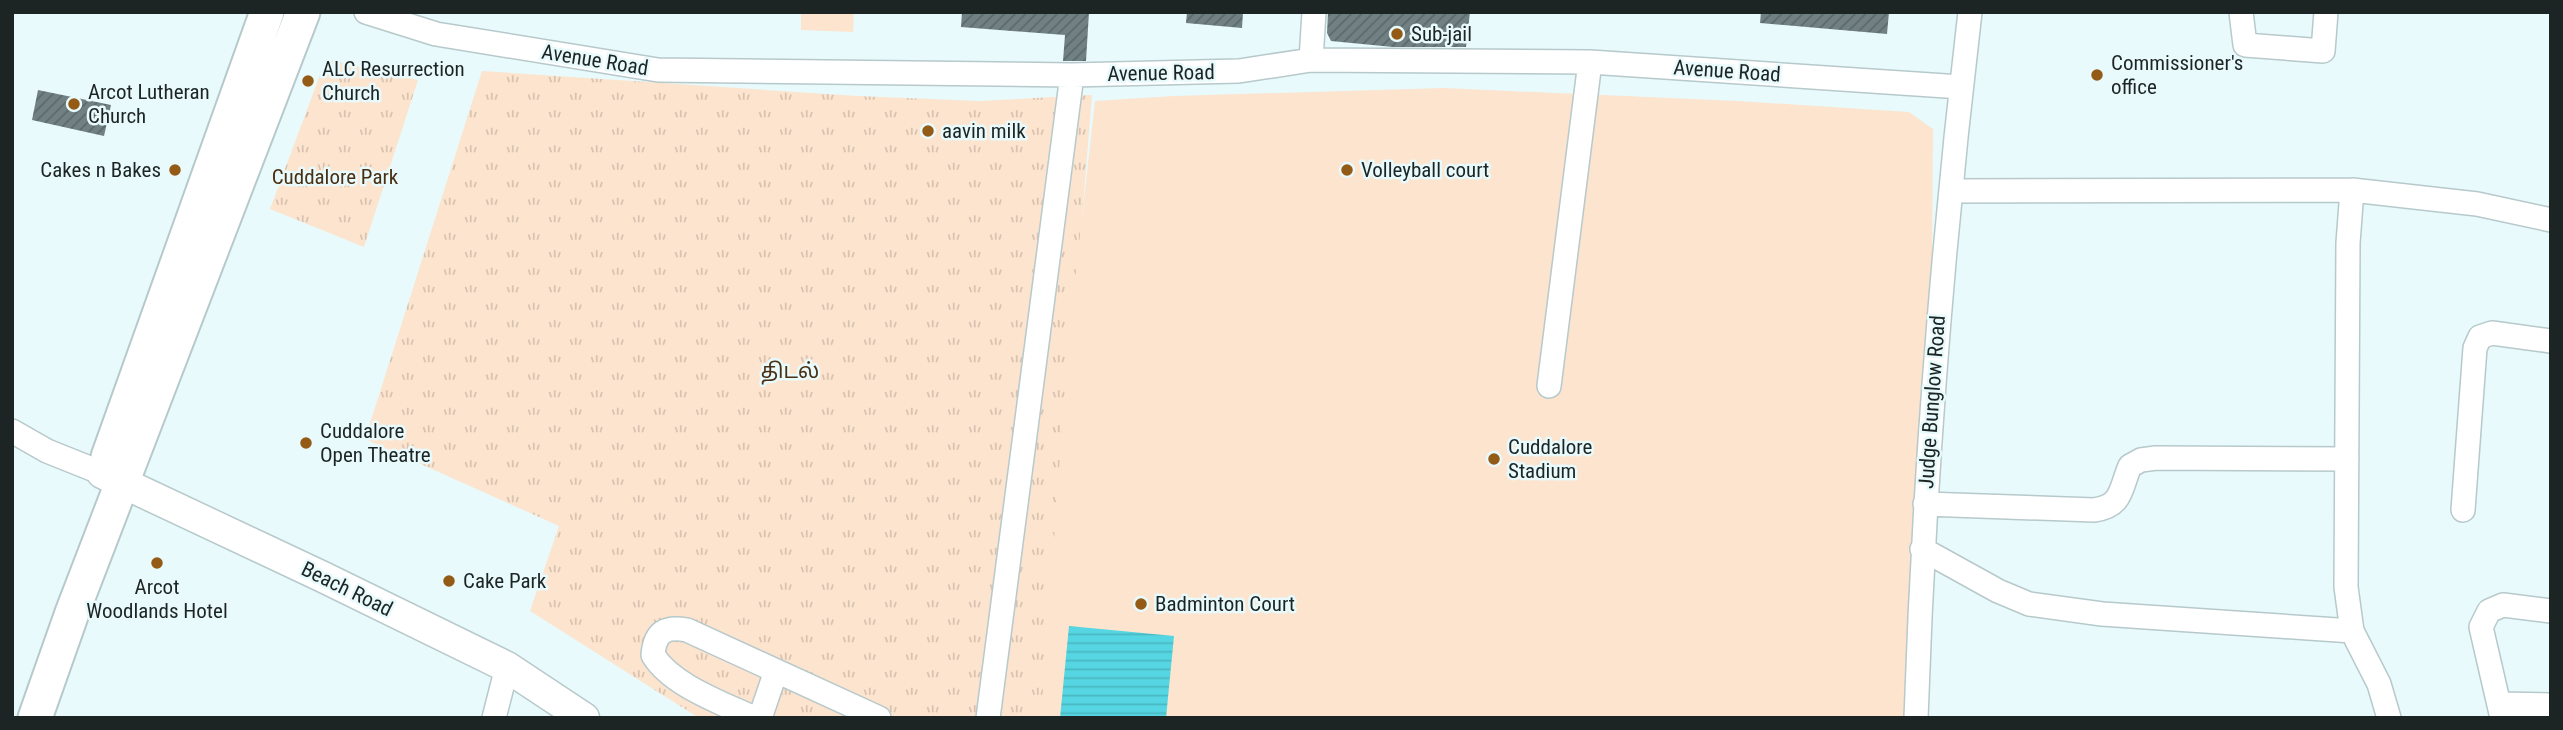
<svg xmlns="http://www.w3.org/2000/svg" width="2563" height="730" viewBox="0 0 2563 730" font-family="'Roboto Condensed','Noto Sans Tamil',sans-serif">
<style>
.grass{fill:url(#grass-tufts)}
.pitch{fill:#fce4ce}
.water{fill:url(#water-rules)}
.building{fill:url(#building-hatch)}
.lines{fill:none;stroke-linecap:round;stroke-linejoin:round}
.minor-casing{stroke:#b7c9cb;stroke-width:26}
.major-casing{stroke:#b7c9cb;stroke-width:33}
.highway-casing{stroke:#b7c9cb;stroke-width:37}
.minor{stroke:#fff;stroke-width:23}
.major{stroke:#fff;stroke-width:30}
.highway{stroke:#fff;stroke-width:33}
.poi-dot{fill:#935b16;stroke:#e8fafc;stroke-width:2.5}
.labels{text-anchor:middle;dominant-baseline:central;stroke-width:5;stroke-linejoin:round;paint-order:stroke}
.poi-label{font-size:21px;fill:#1d2424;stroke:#e8fafc;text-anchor:start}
.street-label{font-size:21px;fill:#1d2424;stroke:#e8fafc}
.park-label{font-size:21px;fill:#4a2f13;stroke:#e8fafc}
</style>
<defs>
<pattern id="grass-tufts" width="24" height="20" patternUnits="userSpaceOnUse" patternTransform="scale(1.75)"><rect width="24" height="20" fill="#fce4ce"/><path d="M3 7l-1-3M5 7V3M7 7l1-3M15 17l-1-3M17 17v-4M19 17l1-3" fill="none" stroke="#d8c3b1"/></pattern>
<pattern id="water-rules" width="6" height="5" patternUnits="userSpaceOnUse" patternTransform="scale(1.75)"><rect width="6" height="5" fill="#55d6e2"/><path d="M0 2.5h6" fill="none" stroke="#4ab8c2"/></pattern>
<pattern id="building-hatch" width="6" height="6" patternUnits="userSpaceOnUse" patternTransform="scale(1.75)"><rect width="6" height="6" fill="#718183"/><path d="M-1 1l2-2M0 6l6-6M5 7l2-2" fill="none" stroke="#5c696b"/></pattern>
</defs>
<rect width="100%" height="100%" fill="#e8fafc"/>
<path class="grass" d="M326,59L418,80L364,247L270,209Z
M482,71L857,96L980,101L1092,95L1041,718H699L530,611L559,526L365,439Z"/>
<path class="pitch" d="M801,12H854L853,32L801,30Z
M1444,88L1737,101L1909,112L1933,129L1931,387L1910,718H1041L1069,334L1095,101L1174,96Z"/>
<path class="water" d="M1069,626L1174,636L1166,718H1060Z"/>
<path class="building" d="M962,12H1089L1086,61H1063L1065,35L961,27Z
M1187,12H1243L1242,28L1186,23Z
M1328,12H1470L1466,47H1393L1331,41L1327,33Z
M1761,12H1889L1887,34L1760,23Z
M38,90L111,105L104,136L32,120Z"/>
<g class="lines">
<g class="minor-casing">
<path id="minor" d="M366,12L436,34L658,70L1072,75L1239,71L1311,60L1590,62L1961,87
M2241,12L2245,45L2323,51L2326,12
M1311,60L1314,12
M2352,190L2348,243L2346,587L2352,631L2379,684L2389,718
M1951,191L2352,190L2477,204L2551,220
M1549,386L1590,62
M12,431L47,451L102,473
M1925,504L2094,510C2123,506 2120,489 2130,466L2141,460L2156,458L2347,459
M2463,510L2475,348L2480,337L2492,333L2551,341
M1922,549L1998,591L2029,604L2102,614L2352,631
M2499,704L2551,705
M494,718L507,667
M754,718C722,703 671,685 653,655C655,632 665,626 687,630L879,718
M760,718L776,671
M988,718L1072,75
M1916,718C1924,482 1942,247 1970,12
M2502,718L2481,627L2489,611L2503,605L2551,611"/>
</g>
<g class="major-casing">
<path id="major" d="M102,473L323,577L507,667L584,718"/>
</g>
<g class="highway-casing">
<path id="highway" d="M108,457L267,12
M35,718L72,613L303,12"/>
</g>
<use href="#minor" class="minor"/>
<use href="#major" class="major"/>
<use href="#highway" class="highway"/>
</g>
<g class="poi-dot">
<circle cx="1397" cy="34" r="7"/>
<circle cx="2097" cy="75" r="7"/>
<circle cx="308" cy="81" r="7"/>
<circle cx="74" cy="104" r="7"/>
<circle cx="928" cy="131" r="7"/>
<circle cx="175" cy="170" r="7"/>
<circle cx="1347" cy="170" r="7"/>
<circle cx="306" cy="443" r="7"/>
<circle cx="1494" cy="459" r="7"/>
<circle cx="157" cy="563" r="7"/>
<circle cx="449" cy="581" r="7"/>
<circle cx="1141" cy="604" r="7"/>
</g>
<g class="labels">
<g class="poi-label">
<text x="1411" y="34">Sub-jail</text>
<text x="2111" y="63">Commissioner's<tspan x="2111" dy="24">office</tspan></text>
<text x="322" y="69">ALC Resurrection<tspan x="322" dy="24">Church</tspan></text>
<text x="88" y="92">Arcot Lutheran<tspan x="88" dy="24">Church</tspan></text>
<text x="942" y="131">aavin milk</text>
<text x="161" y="170" text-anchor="end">Cakes n Bakes</text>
<text x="1361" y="170">Volleyball court</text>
<text x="320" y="431">Cuddalore<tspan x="320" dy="24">Open Theatre</tspan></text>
<text x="1508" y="447">Cuddalore<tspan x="1508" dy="24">Stadium</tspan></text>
<text x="463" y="581">Cake Park</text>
<text x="157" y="587" text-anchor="middle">Arcot<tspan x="157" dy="24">Woodlands Hotel</tspan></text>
<text x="1155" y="604">Badminton Court</text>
</g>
<g class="street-label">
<text transform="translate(595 60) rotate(9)">Avenue Road</text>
<text transform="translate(1727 71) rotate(4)">Avenue Road</text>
<text transform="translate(1161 73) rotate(-1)">Avenue Road</text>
<text transform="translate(1932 402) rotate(-86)">Judge Bunglow Road</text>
<text transform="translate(347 589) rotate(26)">Beach Road</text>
</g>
<g class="park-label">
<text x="335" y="177">Cuddalore Park</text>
<text x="790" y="371">திடல்</text>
</g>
</g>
<rect width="2563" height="730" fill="none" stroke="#1d2424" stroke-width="28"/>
</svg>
